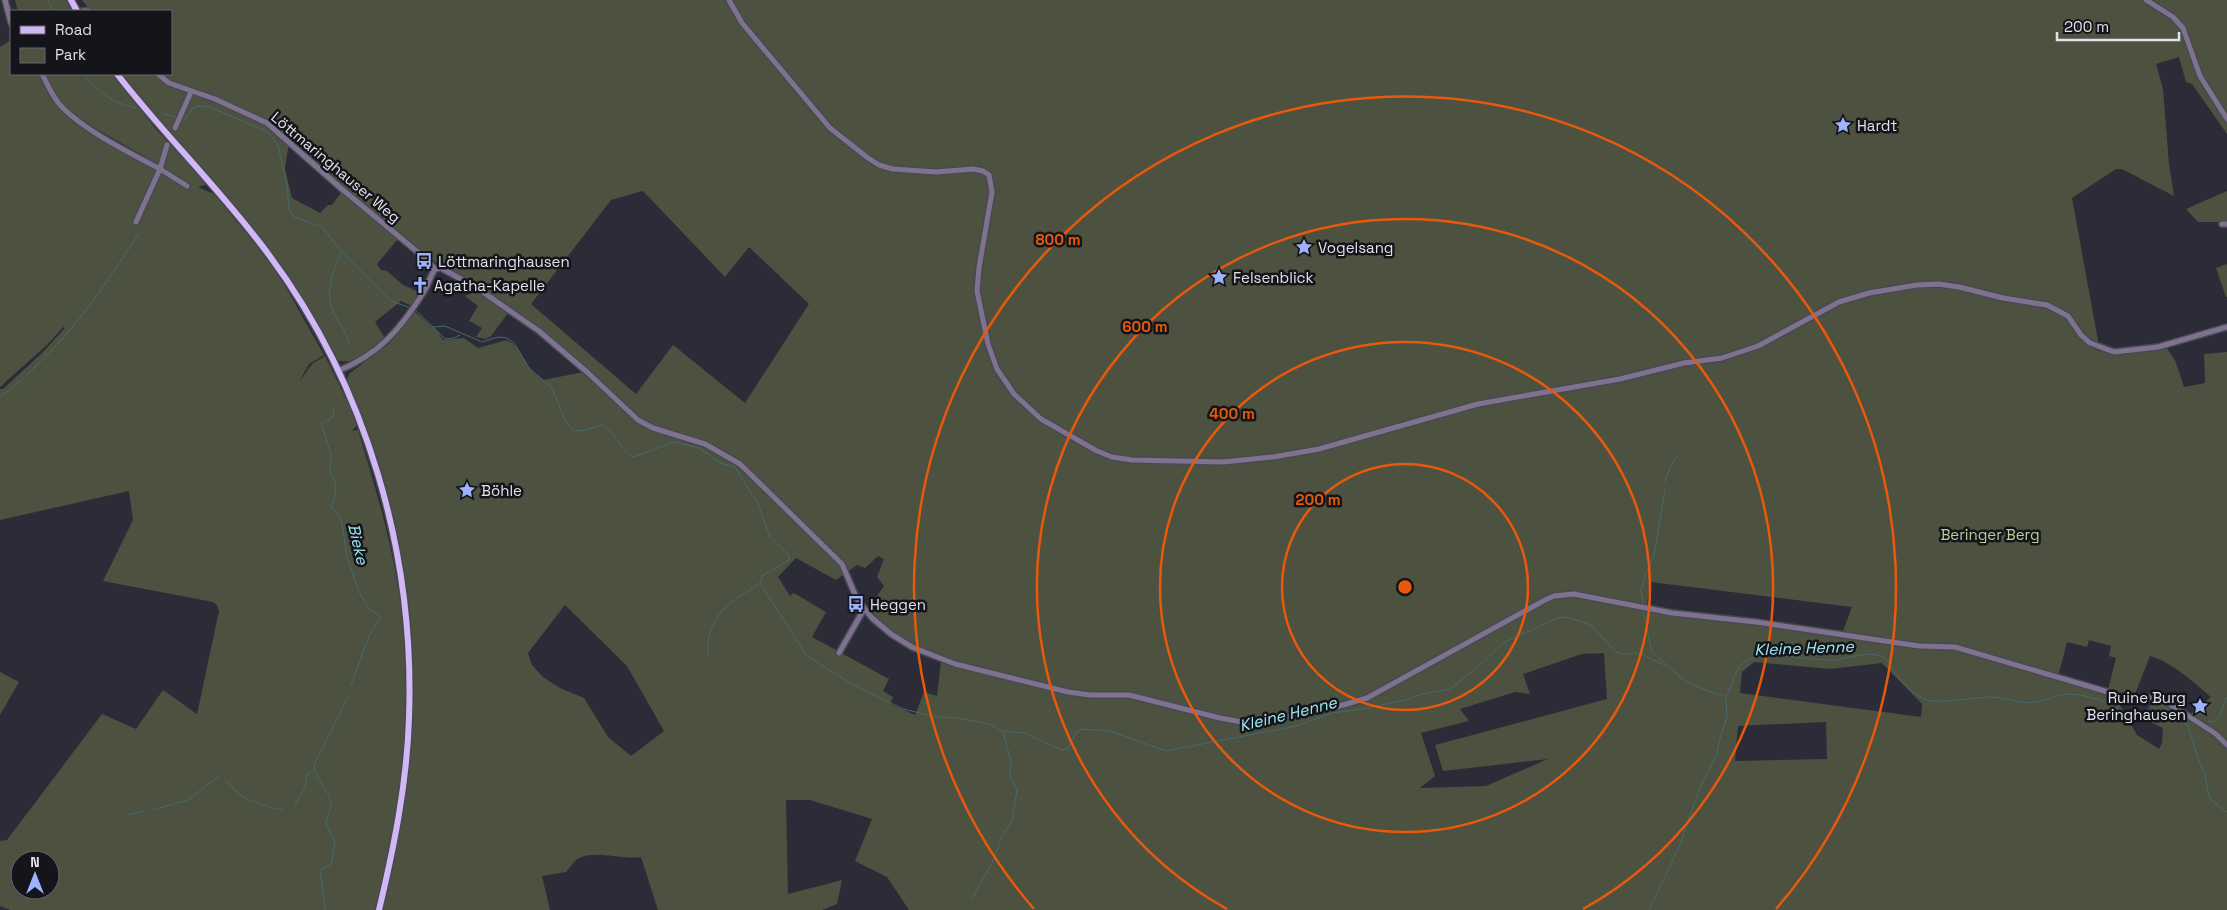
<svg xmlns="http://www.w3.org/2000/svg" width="2227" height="910" viewBox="0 0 2227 910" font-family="'Space Grotesk',sans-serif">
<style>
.green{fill:#4d5140;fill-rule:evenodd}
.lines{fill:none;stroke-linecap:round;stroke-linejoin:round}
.stream{stroke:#446a6e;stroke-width:1}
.minor-tunnel{stroke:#464752;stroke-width:5;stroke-dasharray:5 2.5;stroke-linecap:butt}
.minor-casing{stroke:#484953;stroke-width:8}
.major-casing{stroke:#484953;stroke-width:9}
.minor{stroke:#7f728f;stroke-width:5}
.major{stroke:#d1b7f3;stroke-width:6}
.ring{fill:none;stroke:#e8590c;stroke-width:2.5}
.labels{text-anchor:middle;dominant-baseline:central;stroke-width:5;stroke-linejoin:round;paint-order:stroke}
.poi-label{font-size:15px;fill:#e1e2e9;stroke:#14151a;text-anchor:start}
.street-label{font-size:15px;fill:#e1e2e9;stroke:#14151a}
.park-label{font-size:15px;fill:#bfcc96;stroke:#14151a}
.water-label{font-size:16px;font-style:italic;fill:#9ee7f0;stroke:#14151a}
.centre{fill:#e8590c;stroke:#14151a;stroke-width:2.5}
.ring-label{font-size:15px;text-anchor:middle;font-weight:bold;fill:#e8590c;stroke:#14151a;stroke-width:5;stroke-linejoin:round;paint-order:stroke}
</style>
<rect width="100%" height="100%" fill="#2b2c37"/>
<path class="green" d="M15,0H68L74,11H18Z
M82,0H2227V134L2192,84L2186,82L2179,57L2156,64L2163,89L2169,164L2174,196L2122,169H2116L2072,198L2099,346L2084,336L2071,317L2056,307L2043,302L1992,297C2005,306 2035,303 2051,308C2071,315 2070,328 2082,340C2104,363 2139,352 2166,347L2175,360L2184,387L2205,383L2204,354L2227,352V910H909L887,877L855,861L872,819L810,800H786L788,894L842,880L837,904L822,910H658L641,857C623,860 595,850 579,858C574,860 570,868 566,872L542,876L550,910H11L0,906V841L7,840L102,714L136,729L163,690L197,714L219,611L217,605L213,602L103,581L133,520L129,491L0,520V389H3L42,353L65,328L63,327L49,343L0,387V47L11,40V74H39L57,105L63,111L154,168L156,175L143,205L146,208L163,167L81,120L64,105L44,74H113L155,128L207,184L198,187L214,194L257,246L284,284L324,355L309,364L299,382L312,364L325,356L350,407L357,425L352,431L358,430C375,486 392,542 400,600H408L385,485L346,381L350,373L389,344L415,312L438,332L443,340L464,338L478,348L507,340C526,351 522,367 543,380L584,372L637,423L651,431L706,448L747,467L712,445L651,425L643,420L589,370L546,335L512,309L438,264L324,173L289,142L285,169L292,198L320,213L328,205H332L343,190L398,239L377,264L381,270L387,271L403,285L419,292L412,306L401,301L375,322L386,340C372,350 355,366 337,360L292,284L120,74H171V11H86L87,6ZM643,191L725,277L749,247L809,304L745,403L673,345L636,394L531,304L611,200ZM878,556L884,559L877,577L884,586L868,609L895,634L941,662L937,696L924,692L915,715L890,704L893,697L883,691L889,679L812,637L826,612L794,593L790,596L778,577L796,558L836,580L857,565L865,568ZM1650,582L1852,607L1843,631L1647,606ZM565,605L627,666L664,731L631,756L608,737L584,698L560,688L543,677L532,665L528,653ZM2089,640L2111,646L2109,656L2116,658L2108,690L2131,696L2135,694L2150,656C2170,661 2196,684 2211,697L2187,717L2169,705L2154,700L2144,719L2163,728L2162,743L2159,749L2137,735L2115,696L2058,677L2067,642L2087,647ZM1604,653L1607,699L1435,745L1443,771L1548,759L1486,786L1420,788L1435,776L1421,733L1469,721L1460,709L1515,692L1530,694L1523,674L1582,654ZM1754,662L1830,669L1882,663L1922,704L1921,717L1740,693L1742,672ZM1826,722L1827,759L1735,761L1738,726ZM20,860H50V890H20Z
M2227,191V222H2198L2186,209Z
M2227,264V297H2226L2216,268Z
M476,291L508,313L491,336L486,339L476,337L482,328L469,321L478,306L465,296Z
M0,672L19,682L0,715Z"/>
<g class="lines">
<path class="stream" d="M48,0L53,11
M83,74C100,93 110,102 136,108
M164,114L178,117
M182,118L185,119L191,110L197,106L210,107L268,132L278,145L287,186L289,209L294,217L322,227L342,252L391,301L411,308
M341,253C333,271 324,295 334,314C340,325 348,333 349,346
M415,310L433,327L445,326L482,342L498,337L507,338L514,343L529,368L552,388L565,420L572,430L581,431L602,425C616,432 620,450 633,457L675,442L699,448L720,463L735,467L758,504L770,537L789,555V560L762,576L760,583L803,650L807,656L852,684L903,709L936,717L958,718L989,724L1003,731L1024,733L1062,750L1068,748L1076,732L1083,729L1110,731L1166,751L1296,726L1332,713L1362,709L1406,700L1422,694L1450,689L1478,667L1503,643L1558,618L1567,617L1591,625L1616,652L1622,654L1639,653L1668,667L1688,683L1722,696H1726C1733,686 1733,671 1743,663C1765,647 1810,662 1836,660C1849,658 1869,651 1881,656C1888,659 1891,667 1895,673C1902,683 1916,696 1927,700C1942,704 1974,697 1991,697C2006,697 2021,705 2036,702C2047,701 2057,694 2069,694C2081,694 2098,699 2109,704C2119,709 2128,718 2139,718L2150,706L2161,705L2188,726L2200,764L2205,775L2209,796L2213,802L2227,812
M433,327L445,339L454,338L460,335
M0,397C59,353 100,294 139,233
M334,406L333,417L322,423V426L331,455L330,471L336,484L335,496L331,508L338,513L342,523L347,557L360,594L370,610L379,615L380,618L369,636L351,685
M1665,482L1671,465L1679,455
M1643,604L1641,590L1646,573L1654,555L1665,489
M1643,608L1651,650L1668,666
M709,656C704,637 715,615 730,603C739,596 750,591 760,583
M2208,721L2213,722C2225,715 2220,706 2227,697
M225,780C231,786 237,793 244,797C249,801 277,810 283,810
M294,807L305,788L307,774L314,770
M152,810L188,800L216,778H219
M128,815L144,811
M972,899L992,863L1002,836L1012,821L1017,790L1010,775L1011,761L1003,732
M325,910L320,870L331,864L335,844L326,823C327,814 333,808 330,799C326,786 315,779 314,765L348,697
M1649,910L1679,847L1700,787L1717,754L1720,738L1727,717L1726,697"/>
<path class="minor-tunnel" d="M167,145L175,128"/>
<g class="minor-casing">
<path id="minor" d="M5,0L11,23
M729,0L742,23L830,128L868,158L879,165L893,169L936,172L973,169L983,171L989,175L992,192L979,268L977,291L988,344L997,369L1014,394L1041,419L1097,451L1112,457L1132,460L1223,462L1273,457L1319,449L1478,404L1620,379L1684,363L1722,358L1758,346L1839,302L1869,293L1917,285L1938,284L1959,287L2003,298L2047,305L2068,316L2081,335L2090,343L2114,352L2158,347L2227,327
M2146,0L2173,17L2183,28L2200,76L2227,119
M83,11H88
M42,74C48,85 53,98 62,107C85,131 130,153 160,169L167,145
M158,74L169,83L215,99L267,123L343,190L426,259L435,269
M175,128L191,92
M136,222L160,169L187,186
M2222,224H2227
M435,269L441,268L477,288L539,331L587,372L638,420L653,428L705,444L740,464L842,564L857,599L872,618L891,634L912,647L955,664L1068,692L1090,695H1129L1220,718L1242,722H1261L1336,707L1367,698L1545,600L1554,596L1574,594L1672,613L1756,622L1919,646L1955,647L2125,697L2155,698L2165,701L2216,734L2227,745
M338,371C379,354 400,330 423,293C428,286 430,276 435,269
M839,653L864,609"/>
</g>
<g class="major-casing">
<path id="major" d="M71,0L77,11
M117,74C165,136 222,191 269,255C367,387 415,554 409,718C407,783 394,847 379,910"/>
</g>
<use href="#minor" class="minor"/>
<use href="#major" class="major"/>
</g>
<g class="ring">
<circle cx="1405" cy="587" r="123"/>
<circle cx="1405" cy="587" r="245"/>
<path d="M1227 909A368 368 0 1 1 1583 909"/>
<path d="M1034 909A491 491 0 1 1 1776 909"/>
</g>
<defs>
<g id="sight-bare" transform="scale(1.35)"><path d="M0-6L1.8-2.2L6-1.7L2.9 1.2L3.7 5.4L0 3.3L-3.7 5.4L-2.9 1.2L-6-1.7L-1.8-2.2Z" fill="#9eb3fd" stroke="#14151a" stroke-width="2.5" paint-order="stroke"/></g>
<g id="bus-bare" transform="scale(1.35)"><path d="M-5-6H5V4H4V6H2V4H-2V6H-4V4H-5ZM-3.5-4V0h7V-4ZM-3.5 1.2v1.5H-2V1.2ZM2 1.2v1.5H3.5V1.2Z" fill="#9eb3fd" stroke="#14151a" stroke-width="2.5" paint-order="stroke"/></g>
<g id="church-bare" transform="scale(1.35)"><path d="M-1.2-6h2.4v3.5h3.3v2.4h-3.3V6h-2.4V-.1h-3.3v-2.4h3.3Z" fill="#9eb3fd" stroke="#14151a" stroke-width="2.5" paint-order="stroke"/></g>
</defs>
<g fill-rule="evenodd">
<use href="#sight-bare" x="1843" y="125"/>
<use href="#sight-bare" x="1304" y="247"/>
<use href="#bus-bare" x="424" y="261"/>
<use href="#sight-bare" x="1219" y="277"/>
<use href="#church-bare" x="420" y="285"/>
<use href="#sight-bare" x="467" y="490"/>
<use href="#bus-bare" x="856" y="604"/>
<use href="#sight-bare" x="2200" y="706"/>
</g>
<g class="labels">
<g class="poi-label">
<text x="1857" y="125">Hardt</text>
<text x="1318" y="247">Vogelsang</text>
<text x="438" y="261">Löttmaringhausen</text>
<text x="1233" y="277">Felsenblick</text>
<text x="434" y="285">Agatha-Kapelle</text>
<text x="481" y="490">Böhle</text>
<text x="870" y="604">Heggen</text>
<text x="2186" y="697" text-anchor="end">Ruine Burg<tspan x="2186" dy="17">Beringhausen</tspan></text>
</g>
<g class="street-label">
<text transform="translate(336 167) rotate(40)">Löttmaringhauser Weg</text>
</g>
<g class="park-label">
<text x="1990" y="534">Beringer Berg</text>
</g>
<g class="water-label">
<text transform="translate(358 544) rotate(77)">Bieke</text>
<text transform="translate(1804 648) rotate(-2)">Kleine Henne</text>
<text transform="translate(1288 714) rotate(-14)">Kleine Henne</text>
</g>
</g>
<circle cx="1405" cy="587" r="8" class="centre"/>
<g class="ring-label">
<text x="1058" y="245">800 m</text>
<text x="1145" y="332">600 m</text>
<text x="1232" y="419">400 m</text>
<text x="1318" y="505">200 m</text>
</g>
<rect x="10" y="10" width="162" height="65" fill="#14151a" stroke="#66676d"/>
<rect x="20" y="26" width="25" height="8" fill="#d1b7f3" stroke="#66676d"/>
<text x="55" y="35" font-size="15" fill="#e1e2e9">Road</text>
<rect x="20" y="48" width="25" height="15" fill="#4d5140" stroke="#66676d"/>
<text x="55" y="60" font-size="15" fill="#e1e2e9">Park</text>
<g transform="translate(35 875)"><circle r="24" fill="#14151a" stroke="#66676d"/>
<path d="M0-4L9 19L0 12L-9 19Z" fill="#9eb3fd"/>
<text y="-8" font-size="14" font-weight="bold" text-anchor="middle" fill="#e1e2e9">N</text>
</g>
<path d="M2057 32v8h122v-8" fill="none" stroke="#e1e2e9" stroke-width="2.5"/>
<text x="2064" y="32" font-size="15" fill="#e1e2e9" stroke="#14151a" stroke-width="4" paint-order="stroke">200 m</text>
</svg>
